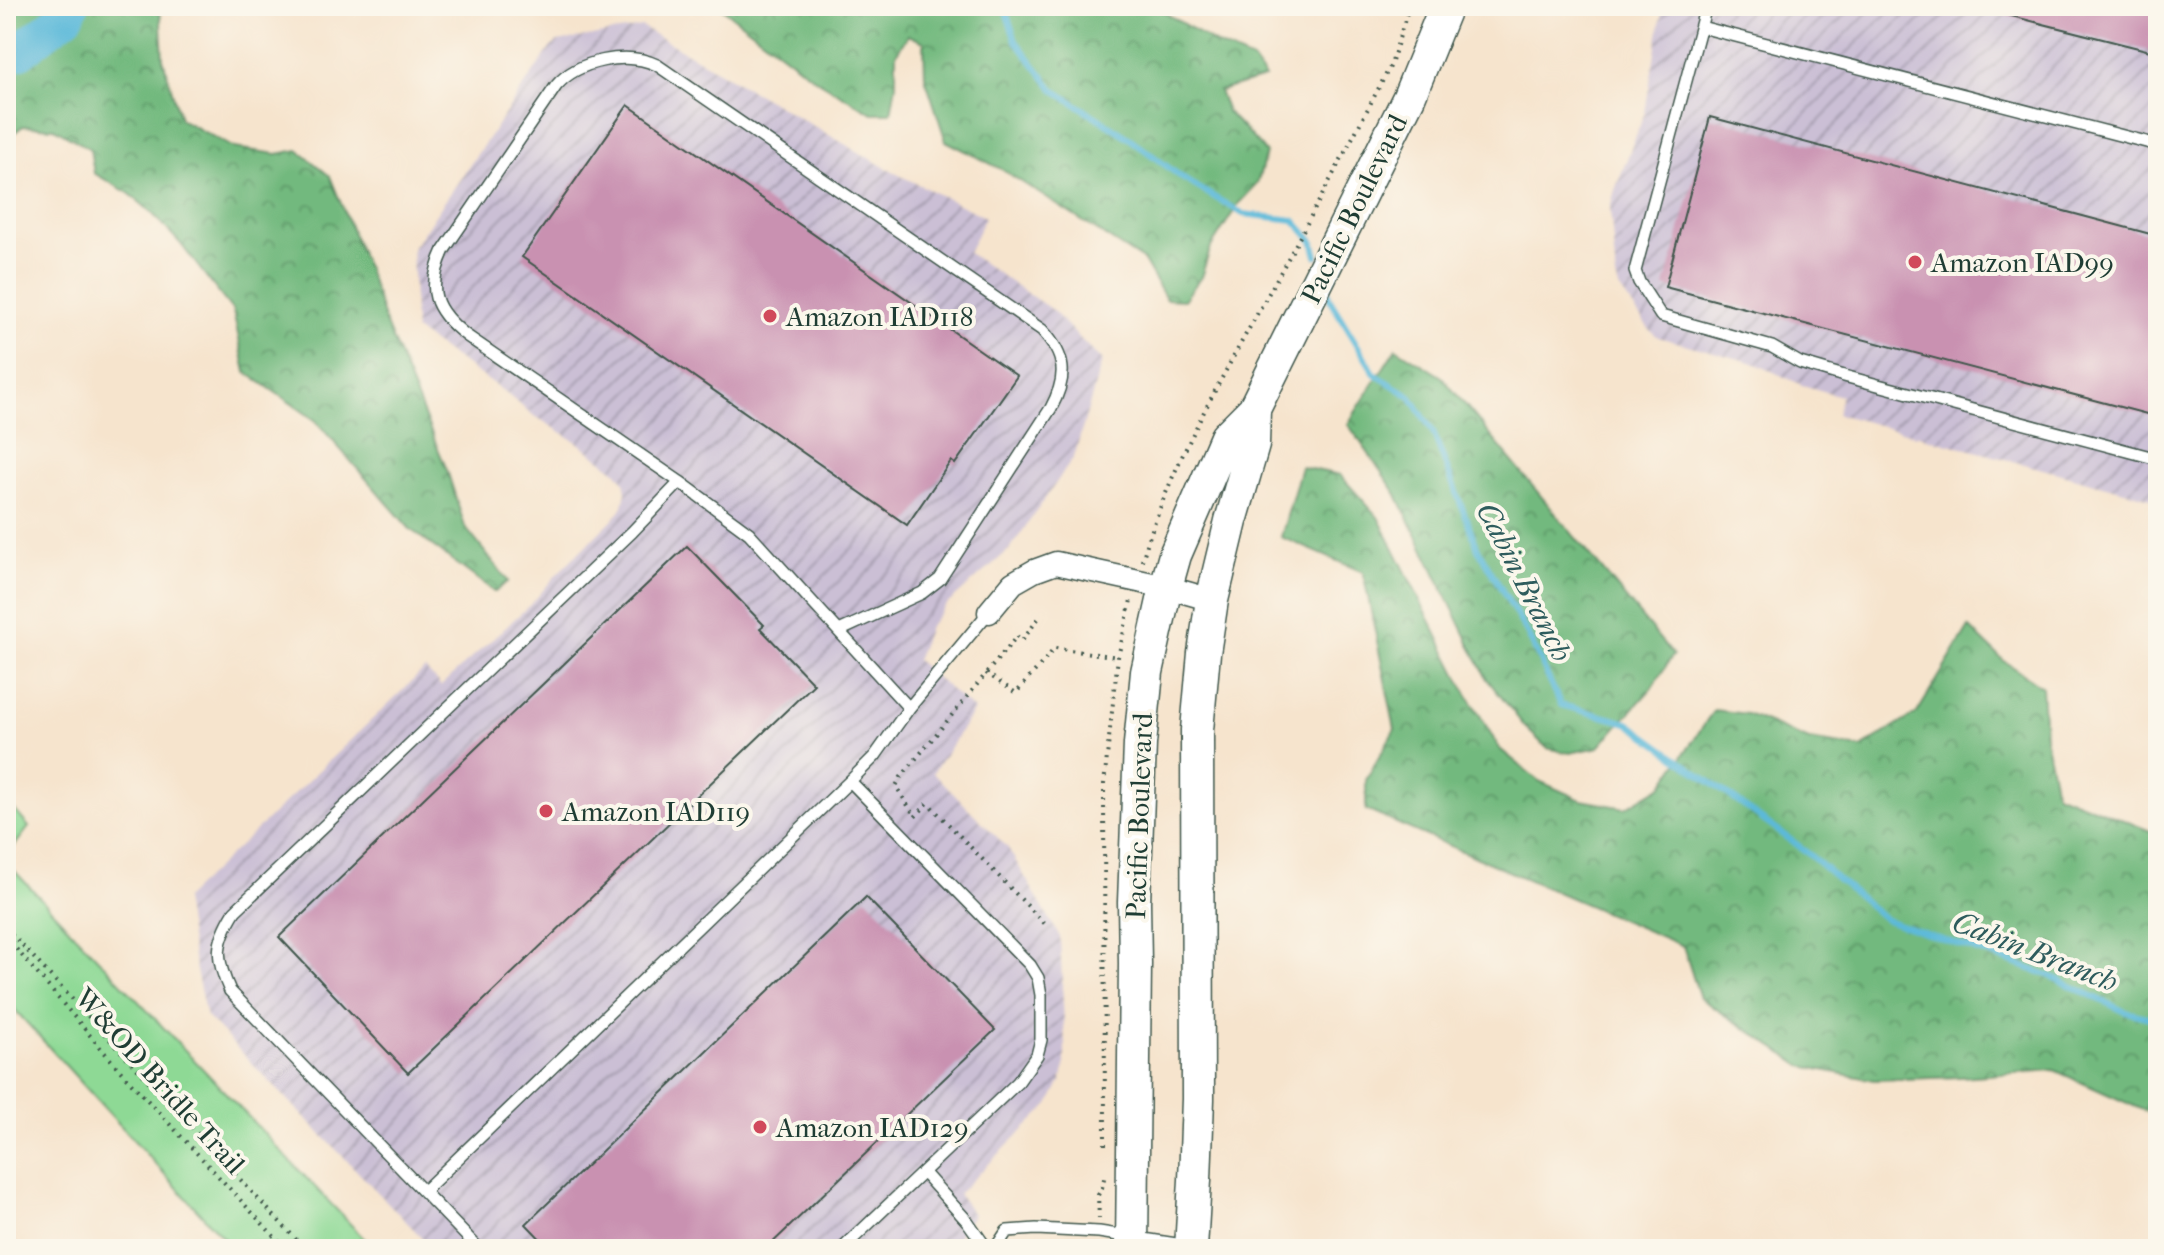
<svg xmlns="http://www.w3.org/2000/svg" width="2164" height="1255" viewBox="0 0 2164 1255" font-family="'IM FELL French Canon',serif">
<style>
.industrial{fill:url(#industrial-furrows)}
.green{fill:#8ed995;stroke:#568b64;stroke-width:2}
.forest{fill:url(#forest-crowns);stroke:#487b59;stroke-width:2}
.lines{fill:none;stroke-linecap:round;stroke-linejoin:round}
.stream{stroke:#5bb9d9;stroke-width:6}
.river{stroke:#5bb9d9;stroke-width:36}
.building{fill:#c991b1}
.service-casing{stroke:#3f564b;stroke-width:14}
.minor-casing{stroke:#3f564b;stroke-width:25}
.secondary-casing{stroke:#3f564b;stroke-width:35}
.path{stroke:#3f564b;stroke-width:4;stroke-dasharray:2 6;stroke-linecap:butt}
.service{stroke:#fff;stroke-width:11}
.minor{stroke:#fff;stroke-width:22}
.secondary{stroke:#fff;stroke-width:32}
.poi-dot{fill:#d1495b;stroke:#fbf7ec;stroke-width:3}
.labels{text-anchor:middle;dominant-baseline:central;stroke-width:8;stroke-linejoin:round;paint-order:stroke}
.street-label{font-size:28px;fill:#1f3d34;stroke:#fbf7ec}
.poi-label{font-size:28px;fill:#1f3d34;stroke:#fbf7ec;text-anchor:start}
.water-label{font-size:30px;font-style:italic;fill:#2e5c5d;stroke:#fbf7ec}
</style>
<defs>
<pattern id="industrial-furrows" width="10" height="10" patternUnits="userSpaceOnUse" patternTransform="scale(2)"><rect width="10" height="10" fill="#cbbfd5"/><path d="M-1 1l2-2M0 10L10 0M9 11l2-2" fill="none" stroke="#a49cae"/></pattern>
<pattern id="forest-crowns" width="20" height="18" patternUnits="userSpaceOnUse" patternTransform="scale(2)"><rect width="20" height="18" fill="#72b97e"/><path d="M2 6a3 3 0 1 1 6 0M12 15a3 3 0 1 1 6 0" fill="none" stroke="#5d9868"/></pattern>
</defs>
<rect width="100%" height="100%" fill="#fbf7ec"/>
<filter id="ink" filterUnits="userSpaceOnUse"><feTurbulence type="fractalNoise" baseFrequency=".0125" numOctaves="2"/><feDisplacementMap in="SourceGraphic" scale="16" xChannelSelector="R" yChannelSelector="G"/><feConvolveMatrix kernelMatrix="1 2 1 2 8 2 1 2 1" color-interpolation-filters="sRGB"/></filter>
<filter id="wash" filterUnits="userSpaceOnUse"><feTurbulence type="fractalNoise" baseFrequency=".006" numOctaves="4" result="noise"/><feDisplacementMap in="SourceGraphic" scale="32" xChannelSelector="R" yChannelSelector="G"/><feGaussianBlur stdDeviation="1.8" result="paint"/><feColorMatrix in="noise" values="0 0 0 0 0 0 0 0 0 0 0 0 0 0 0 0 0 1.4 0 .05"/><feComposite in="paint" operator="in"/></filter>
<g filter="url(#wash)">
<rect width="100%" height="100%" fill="#f6e4cd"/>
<path class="industrial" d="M1663,6H2158V500L1837,414L1841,396L1802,385L1754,363L1658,337L1650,330L1619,288L1616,278L1610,207L1615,190L1645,112Z
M642,27L893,172L985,217L968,253L1052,310L1102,361L1074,457L1010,549L945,606L929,627L916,660L974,710L933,773L1008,848L1060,937L1065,1046V1066L1061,1081L1049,1105L958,1194L973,1214L949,1249H433L206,1016L193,957L184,899L425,669L441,686L533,602L558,573L617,515L623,506L626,492L624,481L616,471L577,442L530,413L502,390L415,330L412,249L551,47L558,42Z"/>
<path class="green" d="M6,800L29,827L6,857Z
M6,862L374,1249H233L6,1000Z"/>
<path class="forest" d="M6,6H160L163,59L180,119L234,148L277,154L298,150L330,176L370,276L385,322L447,470L465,527L508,581L495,592L410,529L315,420L246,372L233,311L221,296L180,243L151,212L130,194L94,173L90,149L54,128L23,126L6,139Z
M719,6H1154L1218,45L1252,60L1265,78L1219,91L1227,112L1250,135L1266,153L1257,184L1239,203L1211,247L1201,277L1184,300L1166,299L1144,261L1003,170L946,141L925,77L924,42L908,35L896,54V85L891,113H872L815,79Z
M1396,348L1442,377L1673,655L1651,689L1599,747L1570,753L1547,748L1525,727L1487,679L1396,493L1348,424Z
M1301,467L1340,475L1378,517L1466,692L1500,749L1539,781L1581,800L1625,808L1662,786L1714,710L1747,714L1809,740L1861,748L1917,713L1969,627L2003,660L2042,687L2045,737L2056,793L2158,834V1117L2054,1070L1960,1077L1874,1080L1802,1066L1700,998L1683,946L1366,810V780L1395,729L1363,572L1281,537Z"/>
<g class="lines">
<path class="stream" d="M1004,6L1016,41L1054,90L1129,138L1185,180L1243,214L1294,220L1313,241L1317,256
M1327,290L1330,300L1375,374L1411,397L1433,432L1478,549L1527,633L1561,705L1628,723L1799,846L1886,920L2048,975L2126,1012L2158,1020"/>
<path class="river" d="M6,55L19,52L67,15L71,6"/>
</g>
<g id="blocks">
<path class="building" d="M1976,6H2158V53L1976,7Z
M628,105L1017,376L955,464L951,461L907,525L522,257Z
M1710,117L2158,236V417L1665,287Z
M687,546L764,625L760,628L814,684L408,1073L279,937Z
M866,897L995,1030L766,1249H550L526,1224Z"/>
</g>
</g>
<g filter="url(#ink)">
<use href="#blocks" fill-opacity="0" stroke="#3f564b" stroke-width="2"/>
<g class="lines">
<g class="service-casing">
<path id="service" d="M1706,6L1635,271L1639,282L1661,316L1772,347L1800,363L1844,376L2158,459
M1701,27L2158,145
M839,631L922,593L940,579L1051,408C1068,376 1066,356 1042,330L657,65C627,51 578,60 556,86L444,250C426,289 433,310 467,336L680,482L749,533L909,708
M923,1172L968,1222L987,1249
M424,1191L850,781L875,756L909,708L989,612
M479,1249L230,991C215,958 215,943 235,911L632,532L680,482
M842,1249L1018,1082L1037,1055L1041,1040V995L1038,978L1030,965L850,781
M995,1249L1007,1231L1036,1229L1099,1232L1189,1246"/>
</g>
<g class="minor-casing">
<path id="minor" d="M989,612L1013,583L1034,571L1056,563L1166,587L1212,600"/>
</g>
<g class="secondary-casing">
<path id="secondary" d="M1132,1249L1135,964L1134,902L1140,744L1147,672L1166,587L1175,555L1226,437L1254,409L1409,97L1446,6
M1191,1249L1195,1180L1198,1099L1197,730L1204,653L1212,600L1231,521L1253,445L1254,409"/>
</g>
<path class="path" d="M1142,561C1169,467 1223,376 1270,291C1312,216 1351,140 1391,65L1409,6
M1038,619L1022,641L1017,636L901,777L896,786L915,817L928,803L1048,927
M986,673L1016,693L1055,648L1118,657
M6,928L305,1249
M6,937L123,1074L286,1249
M1105,1145L1104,784L1118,657L1131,600
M1099,1219L1098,1195L1102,1188L1105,1174"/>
<use href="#service" class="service"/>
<use href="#minor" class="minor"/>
<use href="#secondary" class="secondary"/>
</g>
</g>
<g class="poi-dot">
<circle cx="1915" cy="262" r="8"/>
<circle cx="770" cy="316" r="8"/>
<circle cx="546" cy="811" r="8"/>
<circle cx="760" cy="1127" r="8"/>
</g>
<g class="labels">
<g class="street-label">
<text transform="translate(1354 209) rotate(-64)">Pacific Boulevard</text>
<text transform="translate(1139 816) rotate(-88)">Pacific Boulevard</text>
<text transform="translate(160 1081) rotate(48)">W&amp;OD Bridle Trail</text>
</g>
<g class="poi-label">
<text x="1931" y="262">Amazon IAD99</text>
<text x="786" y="316">Amazon IAD118</text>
<text x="562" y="811">Amazon IAD119</text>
<text x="776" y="1127">Amazon IAD129</text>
</g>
<g class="water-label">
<text transform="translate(1524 582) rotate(63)">Cabin Branch</text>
<text transform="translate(2035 952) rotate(21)">Cabin Branch</text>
</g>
</g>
<rect width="2164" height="1255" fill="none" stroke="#fbf7ec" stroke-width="32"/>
</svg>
